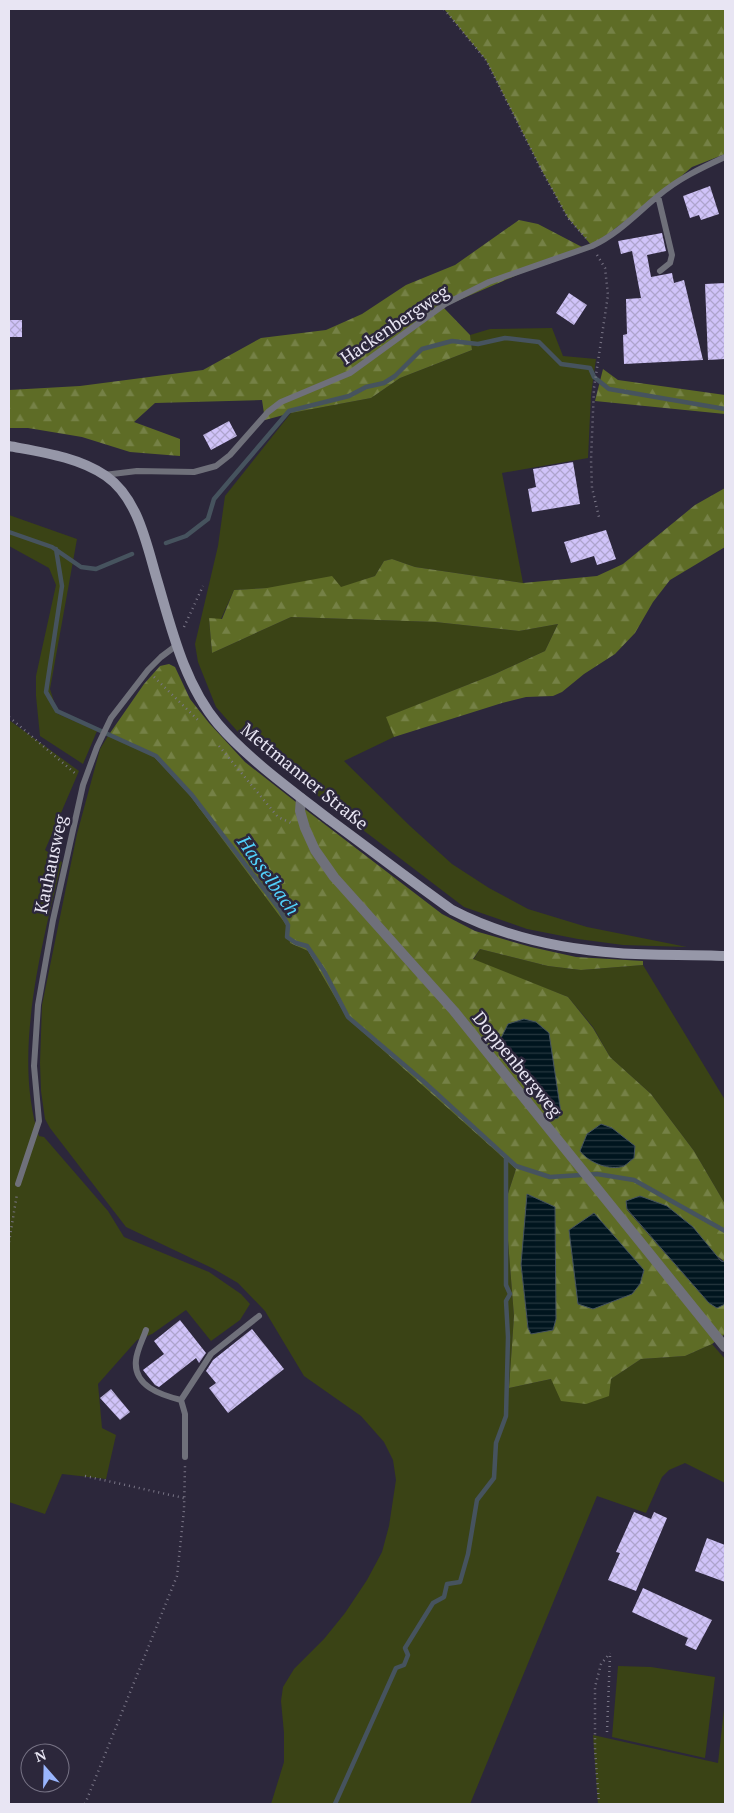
<svg xmlns="http://www.w3.org/2000/svg" width="734" height="1813" viewBox="0 0 734 1813" font-family="'PT Serif',serif">
<style>
.green{fill:#3a4315}
.forest{fill:url(#forest-firs);fill-rule:evenodd}
.water{fill:url(#water-rules);stroke:#46535e}
.lines{fill:none;stroke-linecap:round;stroke-linejoin:round}
.stream{stroke:#46535e;stroke-width:4.5}
.building{fill:url(#building-cross-hatch)}
.path{stroke:#7a7687;stroke-width:2.5;stroke-dasharray:1 4;stroke-linecap:butt}
.service{stroke:#6f707a;stroke-width:6}
.minor{stroke:#6f707a;stroke-width:10}
.secondary{stroke:#9697a8;stroke-width:10}
.labels{text-anchor:middle;dominant-baseline:central;stroke-width:5;stroke-linejoin:round;paint-order:stroke}
.street-label{font-size:18px;fill:#e8e5f3;stroke:#2c273b}
.water-label{font-size:19px;font-style:italic;fill:#51d1fb;stroke:#2c273b}
</style>
<defs>
<pattern id="forest-firs" width="22" height="20" patternUnits="userSpaceOnUse" patternTransform="scale(1.25)"><rect width="22" height="20" fill="#5e6c26"/><path d="M5 1l3.5 6h-7zM16 11l3.5 6h-7z" fill="#758146"/></pattern>
<pattern id="water-rules" width="6" height="5" patternUnits="userSpaceOnUse" patternTransform="scale(1.25)"><rect width="6" height="5" fill="#00151e"/><path d="M0 2.5h6" fill="none" stroke="#25373f"/></pattern>
<pattern id="building-cross-hatch" width="8" height="8" patternUnits="userSpaceOnUse" patternTransform="scale(1.25)"><rect width="8" height="8" fill="#d0c3f9"/><path d="M0 0l8 8M0 8l8-8" fill="none" stroke="#aea4cd"/></pattern>
</defs>
<rect width="100%" height="100%" fill="#2c273b"/>
<path class="green" d="M552,328L563,356L596,359L591,395L588,458L502,473L523,583L415,567L392,559L384,561L375,576L341,588H267L234,590L221,619H209L212,653L291,617L435,622L519,631L558,624L545,651L495,674L387,717L394,737L344,761L410,826L452,864L489,888L528,909L587,927L687,947L623,945L578,939L527,929L464,907L279,766L238,732L216,707L198,662L195,644L218,546L225,496L291,413L371,398L400,378L472,350L470,335L490,329Z
M9,515L77,539L50,689L58,714L97,731L83,764L40,736L36,696V676L56,585L49,568L9,546Z
M9,720L79,771L45,850L62,862C42,943 12,1056 39,1136L44,1137L108,1211L124,1237L209,1272L241,1294L250,1304L240,1320L211,1341L186,1310L152,1334L137,1340L98,1384L102,1428L116,1435L106,1479L62,1474L45,1514L9,1502Z
M108,736L134,746L154,757L188,793L287,926L290,943L308,951L347,1018L516,1169L505,1203L514,1316L509,1388L551,1379H611L641,1359L685,1356L712,1344L725,1359V1483L685,1463L669,1470L662,1477L646,1513L597,1496L470,1804H271L284,1762V1733L281,1701L283,1687L294,1669L324,1639L345,1613L367,1580L382,1552L389,1526L396,1480L393,1460L384,1442L361,1416L304,1376L265,1311L238,1283L214,1269L126,1227L50,1128L45,1119L41,1091L40,1063L42,1005L77,834L100,749Z
M480,949L548,966L581,970L643,965L725,1100V1204L694,1151L651,1094L610,1057L593,1027L568,997L473,960Z
M618,1666L651,1667L715,1677L705,1758L612,1737Z
M725,1701V1804H598L593,1735L718,1763Z"/>
<path class="forest" d="M444,9H725V154L692,167L658,196L592,246L568,218L541,169L486,60Z
M519,220L538,224L582,247L443,307L470,335L472,350L400,378L371,398L291,413L265,420L262,400L155,403L134,422L180,439V456L130,452L82,437L28,428H9V390L80,386L203,370L261,338L326,330L362,314L406,285L455,265Z
M603,369L618,380L725,395V414L595,401Z
M725,488V547L670,580L653,602L635,633L615,654L584,674L562,692L553,696L526,697L502,703L394,737L386,717L495,674L545,651L558,624L519,631L435,622L291,617L212,653L209,618L222,619L234,590L267,588L332,576L341,587L375,576L384,561L392,559L415,567L523,583L597,576L623,564L695,505Z
M169,664L175,667L190,699L209,723L245,762L306,810L442,914L475,931L531,947L576,957L643,961V965L581,970L548,966L480,949L473,959L568,997L593,1028L610,1057L651,1094L694,1151L725,1204V1262L640,1196L626,1202L627,1210L709,1303L717,1308L725,1304V1334L712,1344L685,1356L641,1359L611,1379L609,1396L586,1404L561,1401L551,1379L509,1388L514,1316L505,1203L516,1169L347,1018L308,951L290,943L287,926L188,793L154,757L134,746L108,736L144,684L160,666ZM547,1204L555,1207L554,1232L531,1334L528,1328L521,1264Z"/>
<path class="water" d="M524,1019L536,1022L549,1033L561,1113L558,1118L554,1119C542,1109 536,1096 528,1083C519,1069 506,1056 500,1040L508,1024Z
M601,1124L612,1128L635,1146L634,1158C631,1160 627,1164 624,1166C610,1171 589,1163 580,1151L587,1134Z
M527,1194L555,1207L556,1319L553,1330L531,1334L528,1328L521,1264Z
M640,1196L667,1206L693,1227L721,1261L725,1262V1304L717,1308L709,1303L627,1209L626,1201Z
M594,1213L644,1270L640,1284L632,1294L593,1309L578,1304L569,1230Z"/>
<g class="lines">
<path class="stream" d="M9,532L52,547L81,567L96,569L132,554
M166,543L186,536L208,519L214,499L289,411L349,396L366,387L384,383L395,376L422,349L452,341L478,344L505,338L539,342L561,364L590,368L594,377L609,389L725,409
M56,549L62,586L46,692L57,711L156,756L192,795L280,910L288,925L287,937L296,943L307,946L324,971L348,1017L423,1081L516,1166L550,1177L597,1174L634,1180L725,1231
M335,1804L396,1668L404,1665L408,1655L405,1648L433,1603L444,1597L447,1584L460,1582L468,1554L477,1500L494,1478L496,1443L506,1416L508,1337L506,1301L510,1294L506,1285V1157"/>
</g>
<path class="building" d="M710,186L719,214L701,220L699,215L690,218L683,196Z
M662,233L666,251L647,255L651,277L672,273L674,283L684,280L703,360L624,364L623,335L627,334L626,299L641,298L632,251L621,254L618,241Z
M725,283V359L708,360L705,284Z
M569,293L587,305L574,325L556,313Z
M9,320H22V337H9Z
M229,421L237,436L211,450L203,435Z
M573,462L580,504L532,512L528,489L536,487L533,469Z
M606,530L616,559L597,565L594,556L571,563L564,542Z
M180,1320L206,1353L199,1363L196,1358L159,1387L155,1385L143,1370L164,1354L154,1341Z
M252,1329L284,1369L228,1413L209,1388L216,1383L206,1371L213,1360Z
M111,1389L130,1412L120,1420L100,1398Z
M634,1512L651,1519L654,1512L667,1518L636,1591L608,1580L620,1553L616,1552Z
M707,1538L725,1545V1582L695,1571Z
M643,1588L712,1620L696,1650L685,1645L688,1638L632,1612Z"/>
<g class="lines">
<path class="path" d="M444,9L486,60L541,169L568,218L586,238
M597,255L605,268L608,295L594,388L591,460L592,488L599,517
M184,627L203,586
M154,677L200,722
M9,717L76,774
M219,746L278,817L291,823
M9,1242L17,1194
M85,1476L184,1498
M607,1732L610,1655
M85,1804L177,1576L184,1510L185,1466
M599,1804L595,1750V1687L601,1664L610,1653"/>
<path class="service" d="M658,196L672,255L670,263L660,271
M104,475L137,471L194,472L216,466L230,455L268,412L281,402L350,373L445,304L489,282L592,246C618,234 636,214 658,196C678,179 701,168 725,157
M18,1184L39,1121L34,1066L38,1005L53,920L83,785L97,747L111,718L148,670L161,657L177,645
M146,1330C143,1339 137,1350 136,1360C133,1386 161,1395 181,1400
M185,1457V1414L181,1400L211,1354L259,1316"/>
<path class="minor" d="M301,798L300,811L305,828L315,850L334,877L454,1011L725,1347"/>
<path class="secondary" d="M9,446C41,452 79,457 106,476C139,499 147,547 158,583C172,631 185,685 218,724C248,759 294,792 330,820C371,850 411,881 452,910C502,936 561,949 618,953C654,956 690,954 725,956"/>
</g>
<g class="labels">
<g class="street-label">
<text transform="translate(394 324) rotate(-34)">Hackenbergweg</text>
<text transform="translate(305 776) rotate(39)">Mettmanner Straße</text>
<text transform="translate(50 864) rotate(-78)">Kauhausweg</text>
<text transform="translate(518 1064) rotate(51)">Doppenbergweg</text>
</g>
<g class="water-label">
<text transform="translate(269 875) rotate(55)">Hasselbach</text>
</g>
</g>
<rect width="734" height="1813" fill="none" stroke="#e8e5f3" stroke-width="20"/>
<g transform="translate(45 1768) rotate(340)"><circle r="24" fill="#2c273b" stroke="#777385"/>
<path d="M0-4L9 19L0 12L-9 19Z" fill="#99b5fd"/>
<text y="-8" font-size="14" font-weight="bold" text-anchor="middle" fill="#e8e5f3">N</text>
</g>
</svg>
